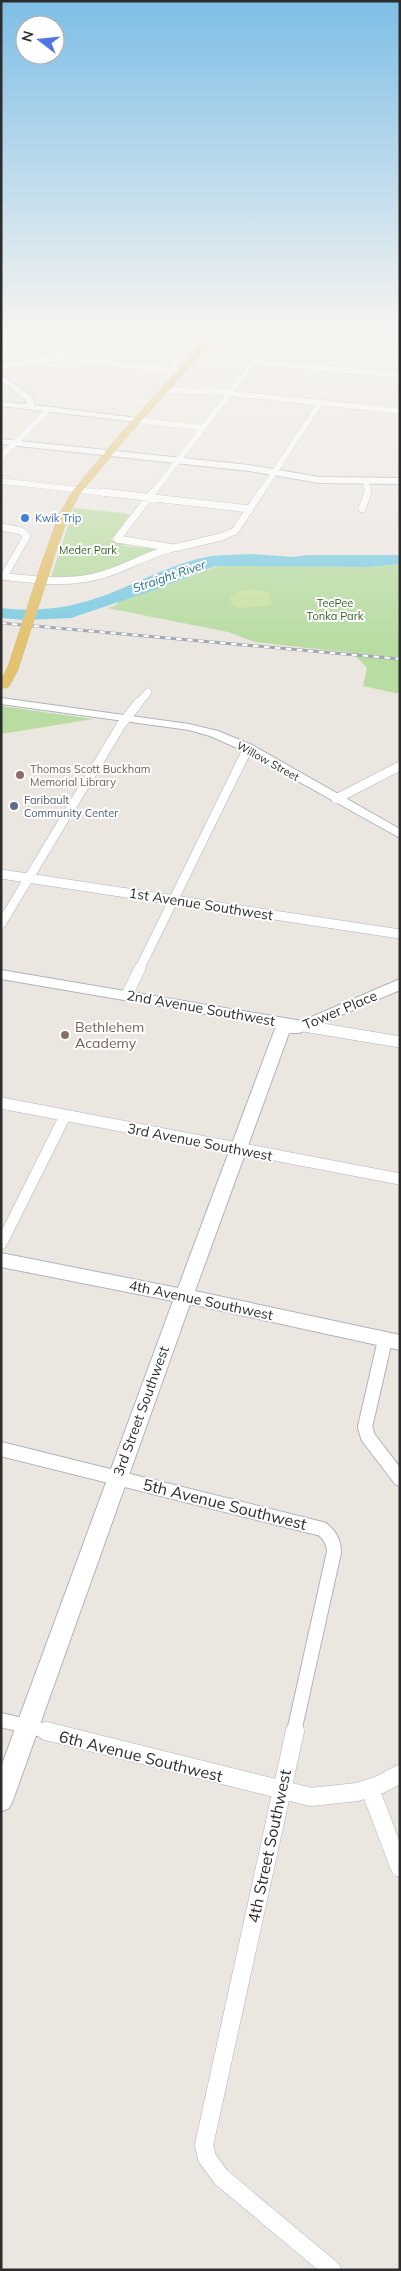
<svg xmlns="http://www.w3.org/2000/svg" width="401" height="2271" viewBox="0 0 401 2271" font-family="Mulish,sans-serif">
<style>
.green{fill:#b9dca3}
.pitch{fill:#c9e2a0}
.water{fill:#7fcce2}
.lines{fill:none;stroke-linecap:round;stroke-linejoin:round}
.street-far5-casing{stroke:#b0b3bb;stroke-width:6}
.street-far4-casing{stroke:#b0b3bb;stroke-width:8}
.street-far3-casing{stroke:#b0b3bb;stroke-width:10}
.street-far2-casing{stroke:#b0b3bb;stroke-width:12}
.street-far1-casing{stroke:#b0b3bb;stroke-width:16}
.street-casing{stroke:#b0b3bb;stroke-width:19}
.secondary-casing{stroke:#b0b3bb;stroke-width:2}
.primary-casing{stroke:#c4c4c4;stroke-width:1}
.street-far5{stroke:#fff;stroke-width:5.5}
.street-far4{stroke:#fff;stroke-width:7}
.street-far3{stroke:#fff;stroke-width:9}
.street-far2{stroke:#fff;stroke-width:11}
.street-far1{stroke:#fff;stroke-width:14}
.street{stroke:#fff;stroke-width:18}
.secondary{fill:#fff;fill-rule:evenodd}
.primary{fill:#e2c26f;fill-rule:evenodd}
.rail-casing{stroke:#a3a6b4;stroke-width:3}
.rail{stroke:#fff;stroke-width:2;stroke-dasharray:5.5;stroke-linecap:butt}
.primary-bridge-casing{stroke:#c4c4c4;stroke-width:11;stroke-linecap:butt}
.primary-bridge{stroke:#e2c26f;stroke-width:11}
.shop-dot{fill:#3f7fe0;stroke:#fff;stroke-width:2}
.education-dot{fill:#8d6e63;stroke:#fff;stroke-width:2}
.service-dot{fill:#5c6f8a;stroke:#fff;stroke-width:2}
.labels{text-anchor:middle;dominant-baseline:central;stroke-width:4;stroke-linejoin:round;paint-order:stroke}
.far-shop-label{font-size:11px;fill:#366cbe;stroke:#fff;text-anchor:start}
.far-park-label{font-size:11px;fill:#336223;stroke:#fff}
.far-street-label{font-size:11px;fill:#2c2c2c;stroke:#fff}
.far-education-label{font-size:11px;fill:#785e54;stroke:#fff;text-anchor:start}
.far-service-label{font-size:11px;fill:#4e5e75;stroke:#fff;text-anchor:start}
.far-water-label{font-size:12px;font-style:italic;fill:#1d6d8f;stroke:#fff}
.street-label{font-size:14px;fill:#2c2c2c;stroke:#fff}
.education-label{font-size:14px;fill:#785e54;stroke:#fff;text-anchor:start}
.near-street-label{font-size:16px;fill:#2c2c2c;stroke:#fff}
</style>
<rect width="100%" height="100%" fill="#ece6e0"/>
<path class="green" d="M74,508L130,514L111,540L125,544L124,546L157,549L93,576L50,580Z
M400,564V694L363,686L367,668L353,653L255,642L228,632L107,608L115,606L119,601L160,588L220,565L369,567Z
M1,706L93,719L1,734Z"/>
<path class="pitch" d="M253,589L269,592L272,605L239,608L231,603L230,597L240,591Z"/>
<path class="water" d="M251,554L294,557L307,555H400V564L369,567L215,566L160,588L71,618L25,620L1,618V608C30,611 57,610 84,602C125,591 161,567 202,558C218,554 235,555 251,554Z"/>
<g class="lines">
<g class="street-far5-casing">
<path id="street-far5" d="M277,332L400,342
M1,336L39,341L74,360L183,371
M362,339L370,327
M255,362L400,375
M1,366C37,361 89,362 110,328
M170,369L209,327
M164,390L217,392L400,411
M137,420L203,428
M1,457L48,410
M1,481L113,494
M366,482L368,494
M152,494L281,327
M260,494L320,403"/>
</g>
<g class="street-far4-casing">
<path id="street-far4" d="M102,492L250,509
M153,492L117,539L174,548L221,537L235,531L261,492
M362,509L368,492
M1,527L21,531L27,536L4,576
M1,576C36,580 71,585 105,574C127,567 147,555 170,549
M138,704L148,692"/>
</g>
<g class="street-far3-casing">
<path id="street-far3" d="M336,799L400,766
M1,874L400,934
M1,924L121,725L139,702
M139,970L248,748"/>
</g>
<g class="street-far2-casing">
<path id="street-far2" d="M127,995L140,968
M304,1026L400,1042
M1,1103L400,1179
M1,1244L65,1116"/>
</g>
<g class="street-far1-casing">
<path id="street-far1" d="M385,1340L365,1427L368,1437L400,1479
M1,1449L322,1529C330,1535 334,1542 334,1552L294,1732
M1,1720L51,1732"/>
</g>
<g class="street-casing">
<path id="street" d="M46,1731L311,1797L357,1792L379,1785L400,1774
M295,1731L204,2145L207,2158L221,2177L332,2270
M370,1789L400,1868"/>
</g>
<g class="secondary-casing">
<path id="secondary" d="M1,375L33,397L34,405L137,418L141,420L137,422L1,406V402L27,404L26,400L1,381Z
M1,439L249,465L319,477L400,478V484L319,483L249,471L1,444Z
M1,698L189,724L218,731L252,745L400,829V838L244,751L210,736L189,730L1,704Z
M1,970L302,1021L400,979V990L299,1033H289L195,1291L400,1335V1350L190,1304L13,1800L9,1808L1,1812V1767L173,1301L1,1267V1253L178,1288L276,1026L1,979Z"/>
</g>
<g class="primary-casing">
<path id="primary" d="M217,327H225L126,438L79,495L68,517L53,560L48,563L44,562L43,560L58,517L72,492L120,434Z"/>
</g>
<use href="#street-far5" class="street-far5"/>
<use href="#street-far4" class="street-far4"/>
<use href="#street-far3" class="street-far3"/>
<use href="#street-far2" class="street-far2"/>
<use href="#street-far1" class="street-far1"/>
<use href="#street" class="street"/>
<use href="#secondary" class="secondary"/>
<use href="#primary" class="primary"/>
<g class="rail-casing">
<path id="rail" d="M1,623L400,659"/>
</g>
<use href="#rail" class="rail"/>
<g class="primary-bridge-casing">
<path id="primary-bridge" d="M5,683L13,668L48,560"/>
</g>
<use href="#primary-bridge" class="primary-bridge"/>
</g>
<linearGradient id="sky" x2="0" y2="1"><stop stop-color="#7ebee6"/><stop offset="0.51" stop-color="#f6f4f1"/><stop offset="1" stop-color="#f6f4f1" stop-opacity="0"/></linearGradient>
<rect width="401" height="645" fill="url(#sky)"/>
<circle class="shop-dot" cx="25" cy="518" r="5"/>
<g class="education-dot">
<circle cx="20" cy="775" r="5"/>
<circle cx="65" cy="1035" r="5"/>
</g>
<circle class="service-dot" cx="14" cy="806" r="5"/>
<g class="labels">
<g class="far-shop-label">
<text x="35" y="518">Kwik Trip</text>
</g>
<g class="far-park-label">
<text x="88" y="550">Meder Park</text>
<text x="335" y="603">TeePee<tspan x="335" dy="13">Tonka Park</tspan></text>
</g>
<g class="far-street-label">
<text transform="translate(268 761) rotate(29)">Willow Street</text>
</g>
<g class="far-education-label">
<text x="30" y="769">Thomas Scott Buckham<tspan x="30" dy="13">Memorial Library</tspan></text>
</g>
<g class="far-service-label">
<text x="24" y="800">Faribault<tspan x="24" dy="13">Community Center</tspan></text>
</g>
<g class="far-water-label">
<text transform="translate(169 576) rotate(-19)">Straight River</text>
</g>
<g class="street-label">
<text transform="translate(201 904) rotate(9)">1st Avenue Southwest</text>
<text transform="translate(201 1008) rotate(10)">2nd Avenue Southwest</text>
<text transform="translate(340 1010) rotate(-23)">Tower Place</text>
<text transform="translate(200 1142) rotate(11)">3rd Avenue Southwest</text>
<text transform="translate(201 1300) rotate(12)">4th Avenue Southwest</text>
<text transform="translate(141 1411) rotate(-70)">3rd Street Southwest</text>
</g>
<g class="education-label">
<text x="75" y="1027">Bethlehem<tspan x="75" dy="16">Academy</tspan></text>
</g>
<g class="near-street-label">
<text transform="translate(225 1504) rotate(14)">5th Avenue Southwest</text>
<text transform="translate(141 1756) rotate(14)">6th Avenue Southwest</text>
<text transform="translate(269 1846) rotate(-78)">4th Street Southwest</text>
</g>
</g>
<rect width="401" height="2271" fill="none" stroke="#2c2c2c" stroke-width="5"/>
<g transform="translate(40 40) rotate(286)"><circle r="24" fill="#ffffff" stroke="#ababab"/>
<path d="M0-4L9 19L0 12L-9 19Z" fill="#5375e6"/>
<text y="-8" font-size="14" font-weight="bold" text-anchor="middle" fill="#2c2c2c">N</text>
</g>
</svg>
